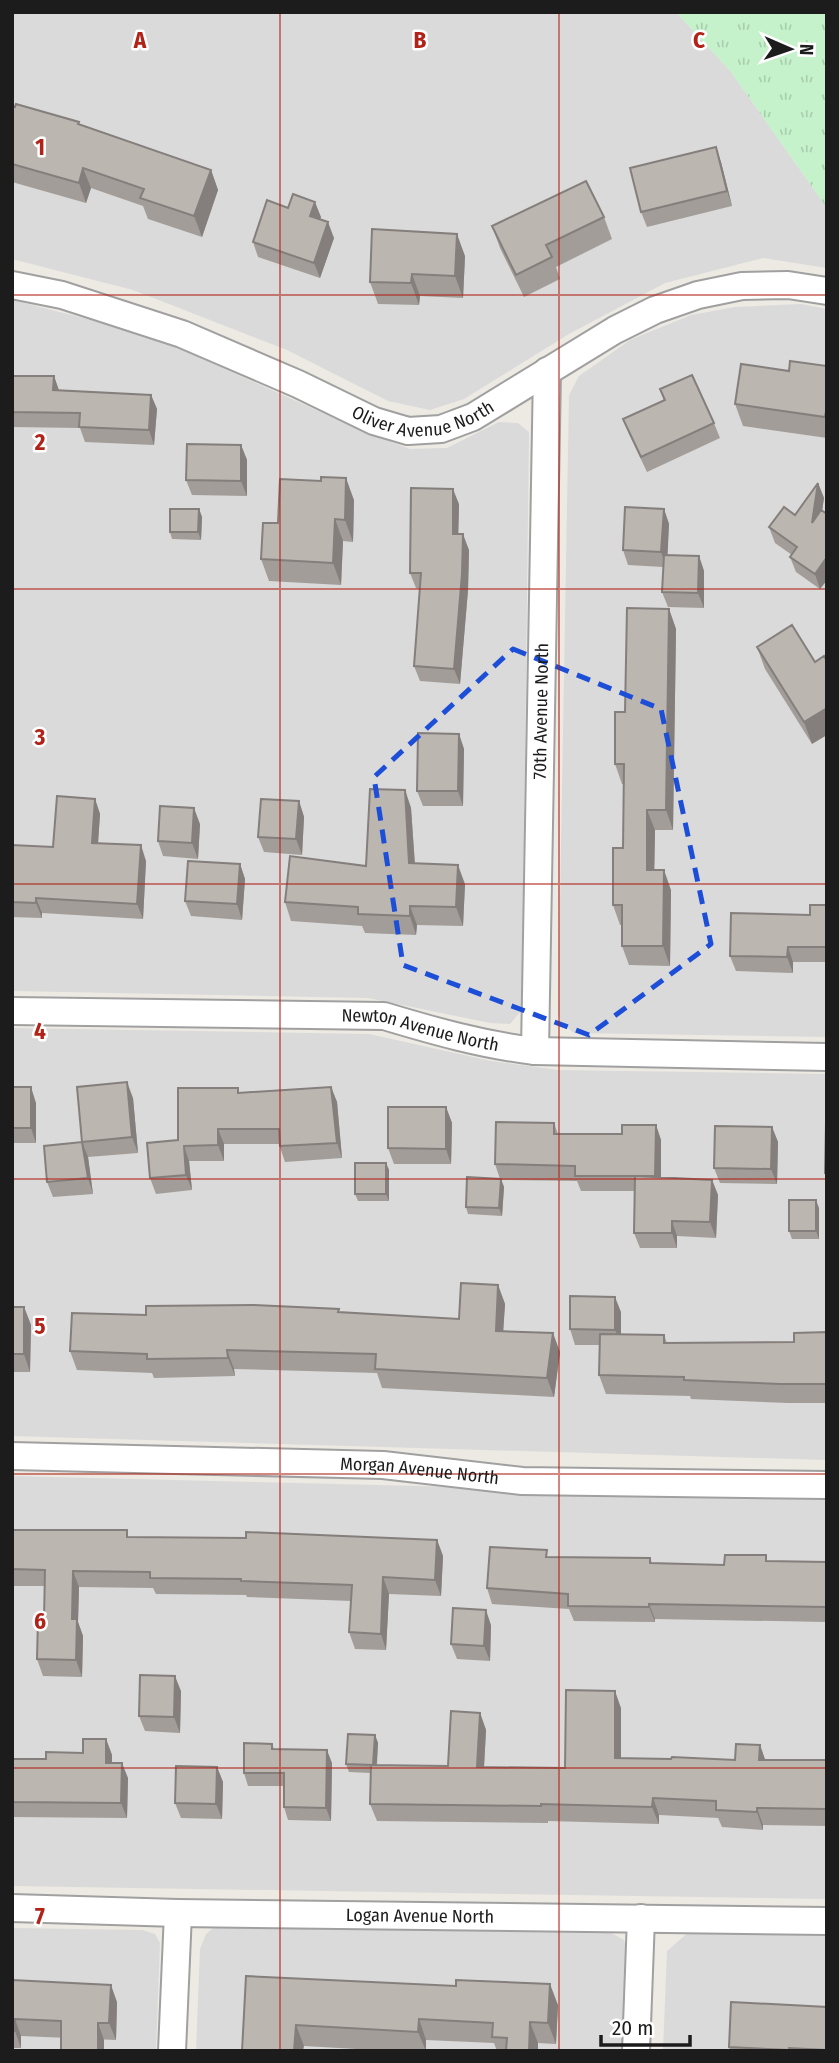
<svg xmlns="http://www.w3.org/2000/svg" width="839" height="2063" viewBox="0 0 839 2063" font-family="'Fira Sans Condensed',sans-serif">
<style>
.residential{fill:#dadada}
.park{fill:url(#park-tufts)}
.lines{fill:none;stroke-linecap:round;stroke-linejoin:round}
.street-casing{stroke:#a0a0a0;stroke-width:30}
.street{stroke:#fff;stroke-width:26}
.wall{fill:#a29d98}
.shaded-wall{fill:#847f7c}
.building{fill:#bcb6b1;stroke:#847f7c;stroke-width:2}
.marked{fill:none;stroke:#1d4ed8;stroke-width:5;stroke-dasharray:14 9;stroke-linejoin:round}
.grid{fill:none;stroke:#b12218;stroke-width:2;stroke-opacity:0.55}
.labels{text-anchor:middle;dominant-baseline:central;stroke-width:5;stroke-linejoin:round;paint-order:stroke}
.street-label{font-size:18px;fill:#1c1c1c;stroke:#fff}
.grid-label{font-size:23px;text-anchor:middle;font-weight:bold;fill:#b12218;stroke:#fff;stroke-width:5;stroke-linejoin:round;paint-order:stroke}
</style>
<defs>
<pattern id="park-tufts" width="24" height="20" patternUnits="userSpaceOnUse" patternTransform="scale(1.75)"><rect width="24" height="20" fill="#c5f2cb"/><path d="M3 7l-1-3M5 7V3M7 7l1-3M15 17l-1-3M17 17v-4M19 17l1-3" fill="none" stroke="#a9cfae"/></pattern>
</defs>
<rect width="100%" height="100%" fill="#eceae3"/>
<path class="residential" d="M12,12H676L731,72L827,208V268L763,258L665,283L569,334L464,399L430,410L388,401L287,350L133,290L12,259Z
M12,300L147,334L374,436L410,449L447,448L499,422L518,423L529,432L522,1010L510,1024L490,1023L368,998L12,991Z
M801,304L827,309V1037L574,1033L561,1023L558,1014L569,395L579,376L630,340L691,315L735,307Z
M12,1028L369,1034L491,1061L558,1070L827,1074V1460L12,1436Z
M12,1476L827,1496V1899L12,1886Z
M222,1921L610,1932L624,1940L627,1952L623,2051H196L200,1949L206,1934Z
M12,1928L142,1930L155,1934L160,1943L156,2051H12Z
M690,1931L827,1934V2051H663L667,1951Z"/>
<path class="park" d="M676,12H827V208L731,72Z"/>
<g class="lines">
<g class="street-casing">
<g id="street">
<path id="s1" d="M12,285L62,295L182,334L298,384L374,421L408,431L441,429L473,417L615,330L655,310L698,295L742,286L788,285L827,291"/>
<path id="s2" d="M12,1011L384,1016C434,1031 483,1045 535,1051L827,1057"/>
<path id="s3" d="M535,1051L547,371"/>
<path id="s4" d="M12,1456L383,1465L522,1481L827,1485"/>
<path id="s5" d="M12,1908L178,1913L827,1921"/>
<path d="M172,2051L178,1913"/>
<path d="M636,2051L641,1918"/>
</g>
</g>
<use href="#street" class="street"/>
</g>
<path class="wall" d="M12,106L80,124L211,170L218,190L202,237L148,219L143,206L91,188L86,203L12,182Z
M721,162L732,206L647,227L641,212Z
M288,208L321,217L320,219L334,238L320,278L258,257L253,242Z
M604,217L612,239L556,267L560,279L524,297L500,248L492,226Z
M465,256L463,298L420,296L419,305L378,304L370,282Z
M827,366V438L743,426L735,404L789,371Z
M12,376H54L59,390L151,395L157,409L154,445L85,442L80,428L12,427Z
M660,389L714,423L720,438L647,472L629,434L623,419L664,401Z
M241,445L247,460V496L192,495L186,480Z
M818,483L824,498L822,511L827,514V580L820,589L796,572L790,557L792,555L775,543L769,527L795,515Z
M354,500L353,542L343,541L341,585L269,581L261,559L278,523Z
M459,504L458,534L469,550L468,590L460,684L420,681L414,666L420,589L416,588L410,573Z
M199,509L202,517L201,540L172,539L170,532Z
M664,509L669,524L667,555L699,556L704,571V608L668,607L662,592L663,567L628,565L623,550Z
M669,609L676,629L673,830H655L654,870L671,890L670,966L629,965L622,946V925H620L613,905L623,848L624,784H622L615,764L625,712Z
M757,647L815,662L812,744L765,669Z
M459,734L464,749L463,806H423L417,791Z
M405,790L411,808L415,864L465,884L463,926L417,925L416,935L365,933L362,926L291,921L285,902L366,866Z
M95,799L100,814L98,843L146,861L143,919L42,913V918L12,917V845L53,847Z
M299,801L304,817L302,855L264,852L258,837Z
M200,824L198,859L163,856L158,841Z
M240,864L245,879L242,920L191,916L185,901Z
M827,905V962H793V973L736,971L730,956Z
M12,1087L36,1103V1143H12Z
M331,1087L337,1102L342,1158L285,1162L279,1144H224V1161H189L192,1190L156,1194L150,1178L178,1140L240,1093Z
M133,1098L138,1153L88,1157L93,1194L53,1197L47,1182L82,1142Z
M446,1107L452,1123L451,1164H394L388,1148Z
M554,1123L558,1134H622L656,1125L661,1140V1177L712,1180L718,1195L716,1238L677,1236V1248H640L634,1233L635,1191H581L577,1181L501,1180L504,1187L502,1216L468,1214L466,1207L500,1179L495,1164Z
M772,1127L778,1142L777,1184L720,1183L714,1168Z
M386,1163L389,1170V1201H358L355,1194Z
M819,1208V1239H792L789,1231Z
M498,1285L505,1304L503,1332L560,1352L554,1397L382,1388L377,1373L234,1369L235,1376L154,1378L152,1373L77,1370L70,1351L146,1315L340,1312L459,1319Z
M12,1307H24L31,1325L30,1372H12Z
M621,1312V1335H664L667,1343L794,1342L827,1332V1403H788L691,1399L690,1396L606,1394L599,1375L600,1345H575L570,1329Z
M12,1530L129,1537L437,1540L443,1556L441,1596L389,1594L386,1650L355,1649L349,1632L351,1601L247,1597L246,1595L156,1594L153,1588L79,1587L78,1622L83,1636L82,1677L43,1676L37,1659L44,1619L45,1586H12Z
M549,1557L650,1558L652,1563L724,1565L768,1561L827,1562V1622L655,1619V1622L574,1621L569,1609L492,1604L487,1588Z
M491,1625L490,1661L457,1659L451,1644Z
M181,1691L180,1733L145,1731L139,1716Z
M621,1708V1758L735,1760L760,1745L765,1760H827V1826L763,1825V1830L722,1827L718,1818L659,1815V1824L548,1821V1823L377,1821L370,1804L371,1773L349,1772L346,1764L375,1735L378,1743L377,1765L448,1766L480,1713L486,1730L484,1767L565,1768Z
M106,1739L112,1755V1763L128,1778L127,1818L12,1817V1759H46L83,1753Z
M272,1744L274,1749L332,1763L331,1821L288,1820L284,1807V1786H248L244,1773Z
M217,1767L223,1782L222,1819L181,1818L175,1803Z
M246,1976L558,2005L556,2044L538,2043V2051H497L494,2043L426,2040V2051H391L304,2046Z
M12,1980L117,2002L116,2040L21,2036V2048H12Z
M827,2007V2051H730L729,2047Z"/>
<path class="shaded-wall" d="M716,147L721,162L732,206L727,191Z
M83,168L91,188L86,203L79,183Z
M211,170L218,190L202,237L194,216Z
M315,202L321,217L316,231L310,216Z
M328,222L334,238L320,278L314,263Z
M457,234L465,256L463,298L455,276Z
M412,274L420,296L419,305L411,283Z
M54,376L59,391L53,390Z
M151,395L157,409L154,445L149,430Z
M241,445L247,460V496L241,481Z
M346,478L354,500L353,542L345,520Z
M818,483L824,498L818,538L812,523Z
M453,489L459,504L458,550L453,534Z
M199,509L202,517L201,540L198,532Z
M664,509L669,524L667,568L661,552Z
M335,519L343,541L341,585L333,563Z
M463,534L469,550L468,590L460,684L454,669Z
M699,556L704,571V608L698,593Z
M827,557V580L820,589L815,574Z
M669,609L676,629L673,830L666,810Z
M827,708V735L812,744L804,722Z
M459,734L464,749L463,806L458,791Z
M405,790L411,808L416,882L409,863Z
M95,799L100,814L97,858L92,843Z
M299,801L304,817L302,855L296,839Z
M194,808L200,824L198,859L192,843Z
M647,810L655,830L654,890L647,870Z
M141,845L146,861L143,919L137,904Z
M240,864L245,879L242,920L237,904Z
M458,865L465,884L463,926L456,907Z
M664,870L671,890L670,966L663,946Z
M36,898L42,913V918L36,903Z
M410,906L417,925L416,935L410,916Z
M788,947L793,962V973L787,957Z
M127,1082L133,1098L138,1153L132,1137Z
M31,1087L36,1103V1143L31,1128Z
M331,1087L337,1102L342,1158L337,1143Z
M446,1107L452,1123L451,1164L446,1149Z
M656,1125L661,1140V1192L655,1176Z
M772,1127L778,1142L777,1184L771,1169Z
M218,1129L224,1144V1161L218,1145Z
M82,1142L88,1157L93,1194L88,1178Z
M184,1146L189,1161L192,1190L186,1175Z
M386,1163L389,1170V1201L386,1194Z
M501,1179L504,1187L502,1216L499,1208Z
M712,1180L718,1195L716,1238L710,1222Z
M816,1200L819,1208V1239L816,1231Z
M672,1221L677,1236V1248L672,1233Z
M498,1285L505,1304L502,1350L496,1331Z
M615,1297L621,1312V1345L615,1330Z
M24,1307L31,1325L30,1372L24,1354Z
M553,1333L560,1352L554,1397L547,1378Z
M227,1350L234,1369L235,1376L228,1358Z
M437,1540L443,1556L441,1596L435,1580Z
M73,1571L79,1587L78,1622L83,1636L82,1677L76,1660L72,1619Z
M383,1577L389,1594L386,1650L381,1634Z
M649,1604L655,1619V1622L649,1607Z
M486,1610L491,1625L490,1661L484,1646Z
M175,1676L181,1691L180,1733L174,1717Z
M615,1691L621,1708V1775L615,1758Z
M480,1713L486,1730L483,1785L477,1767Z
M375,1735L378,1743L376,1774L373,1766Z
M106,1739L112,1755V1778L106,1763Z
M760,1745L766,1762L759,1760Z
M327,1750L332,1763L331,1821L326,1808Z
M122,1763L128,1778L127,1818L121,1803Z
M217,1767L223,1782L222,1819L216,1804Z
M653,1798L659,1815V1824L652,1807Z
M757,1808L763,1825V1830L757,1812Z
M550,1984L558,2005L556,2044L548,2023Z
M111,1985L117,2002L116,2040L109,2023Z
M15,2019L21,2036V2048L15,2031Z
M419,2019L426,2040V2051L418,2032Z
M530,2022L538,2043V2051H529Z
M98,2023L104,2040V2051H98Z
M296,2025L304,2046L303,2051H294Z"/>
<path class="building" d="M16,104L79,122L78,124L211,170L194,216L140,198L144,189L83,168L79,183L12,164V106L15,107Z
M716,147L727,191L641,212L630,168Z
M586,181L604,217L546,245L552,257L516,275L492,226Z
M293,194L315,202L310,216L328,222L314,263L253,242L267,200L288,208Z
M372,229L457,234L455,276L412,274L411,283L370,282Z
M790,361L827,366V406L825,417L735,404L741,364L789,371Z
M692,375L714,423L641,457L623,419L665,400L660,389Z
M12,376H54L53,390L151,395L149,430L79,427L80,413L12,412Z
M187,444L241,445V481L186,480Z
M321,477L346,478L345,520L335,519L333,563L261,559L263,523H278L280,479L321,481Z
M818,483L812,523L821,510L827,514V557L815,574L790,557L797,547L769,527L784,507L795,515Z
M411,488L453,489V534H463L462,574L454,669L414,666L421,573H410Z
M625,507L664,509L661,552L623,550Z
M170,509H199L198,532H170Z
M664,555L699,556L698,593L662,592Z
M627,608L669,609L666,810H647V870H664L663,946H622V905H613V848H623L624,764H615V712H625Z
M792,625L815,662L824,656L827,661V708L804,722L757,647Z
M418,733L459,734L458,791H417Z
M370,789L405,790L409,863L458,865L456,907L410,906V916L358,914V907L285,902L290,856L366,866Z
M57,796L95,799L92,843L141,845L137,904L36,898V903L12,902V845L53,847Z
M261,799L299,801L296,839L258,837Z
M160,806L194,808L192,843L158,841Z
M188,861L240,864L237,904L185,901Z
M810,905H827V947H788L787,957L730,956L731,913L810,915Z
M127,1082L132,1137L82,1142L77,1087Z
M12,1087H31V1128H12Z
M331,1087L337,1143L280,1146L279,1129H218V1145L184,1146L186,1175L150,1178L147,1143L178,1140V1088H238V1093Z
M388,1107H446V1149L388,1148Z
M496,1122L554,1123V1134H622V1125H656L655,1176H575V1166L495,1164Z
M826,1123H827V1173H825Z
M715,1126L772,1127L771,1169L714,1168Z
M82,1142L88,1178L47,1182L44,1146Z
M355,1163H386V1194H355Z
M635,1176L712,1180L710,1222L672,1221V1233H634Z
M467,1177L501,1179L499,1208L466,1207Z
M789,1200H816V1231H789Z
M461,1283L498,1285L496,1331L553,1333L547,1378L375,1369L376,1354L227,1350L228,1358L147,1359V1354L70,1351L72,1313L146,1315V1306L254,1305L339,1309L338,1312L459,1319Z
M570,1296L615,1297V1330L570,1329Z
M12,1307H24V1354H12Z
M827,1332V1384H781L684,1380V1377L599,1375L600,1334L664,1335V1343L794,1342V1333Z
M12,1530H127V1537L246,1538V1532L437,1540L435,1580L383,1577L381,1634L349,1632L352,1585L241,1581V1579L150,1578V1572L73,1571L72,1619H77L76,1660L37,1659L38,1619H44L45,1570L12,1569Z
M490,1547L547,1550L546,1557L650,1558V1563L724,1565L725,1555H766V1561L827,1562V1607L649,1604V1607L568,1606V1594L487,1588Z
M453,1608L486,1610L484,1646L451,1644Z
M140,1675L175,1676L174,1717L139,1716Z
M566,1690L615,1691V1758L671,1759L672,1757L735,1760L736,1744L760,1745L759,1760H827V1809L757,1808V1812L716,1810V1801L653,1798L652,1807L541,1804V1806L370,1804L371,1765L448,1766L451,1711L480,1713L477,1767L565,1768Z
M348,1734L375,1735L373,1765L346,1764Z
M83,1739H106V1763H122L121,1803L12,1802V1759H46V1752L83,1753Z
M244,1743L272,1744V1749L327,1750L326,1808L284,1807V1773H244Z
M176,1766L217,1767L216,1804L175,1803Z
M246,1976L456,1986V1980L550,1984L548,2023L530,2022L529,2051H506L507,2038L492,2037L493,2023L419,2019L418,2032L296,2025L294,2051H242Z
M12,1980L111,1985L109,2023H98V2051H61V2021L15,2019V2031H12Z
M731,2002L827,2007V2050L789,2048V2050L729,2047Z"/>
<path class="marked" d="M513,649L661,709L711,944L589,1035L403,965L374,777Z"/>
<path class="grid" d="M280,12V2051M559,12V2051M12,295H827M12,589H827M12,884H827M12,1179H827M12,1474H827M12,1768H827"/>
<g class="labels">
<g class="street-label">
<text stroke="none"><textPath href="#s1" startOffset="439">Oliver Avenue North</textPath></text>
<text stroke="none"><textPath href="#s3" startOffset="340">70th Avenue North</textPath></text>
<text stroke="none"><textPath href="#s2" startOffset="410">Newton Avenue North</textPath></text>
<text stroke="none"><textPath href="#s4" startOffset="408">Morgan Avenue North</textPath></text>
<text stroke="none"><textPath href="#s5" startOffset="408">Logan Avenue North</textPath></text>
</g>
</g>
<g class="grid-label">
<text x="140" y="48">A</text>
<text x="420" y="48">B</text>
<text x="699" y="48">C</text>
<text x="40" y="155">1</text>
<text x="40" y="450">2</text>
<text x="40" y="745">3</text>
<text x="40" y="1039">4</text>
<text x="40" y="1334">5</text>
<text x="40" y="1629">6</text>
<text x="40" y="1924">7</text>
</g>
<rect width="839" height="2063" fill="none" stroke="#1c1c1c" stroke-width="28"/>
<g transform="translate(790 49) rotate(92)" stroke="#ffffff" stroke-width="5" paint-order="stroke">
<path d="M0-5L12 26L0 18L-12 26Z" fill="#1c1c1c"/>
<text y="-10" font-size="19" font-weight="bold" text-anchor="middle" fill="#1c1c1c">N</text>
</g>
<path d="M601 2035v10h89v-10" fill="none" stroke="#1c1c1c" stroke-width="3.5"/>
<text x="612" y="2035" font-size="21" fill="#1c1c1c" stroke="#ffffff" stroke-width="5" paint-order="stroke">20 m</text>
</svg>
